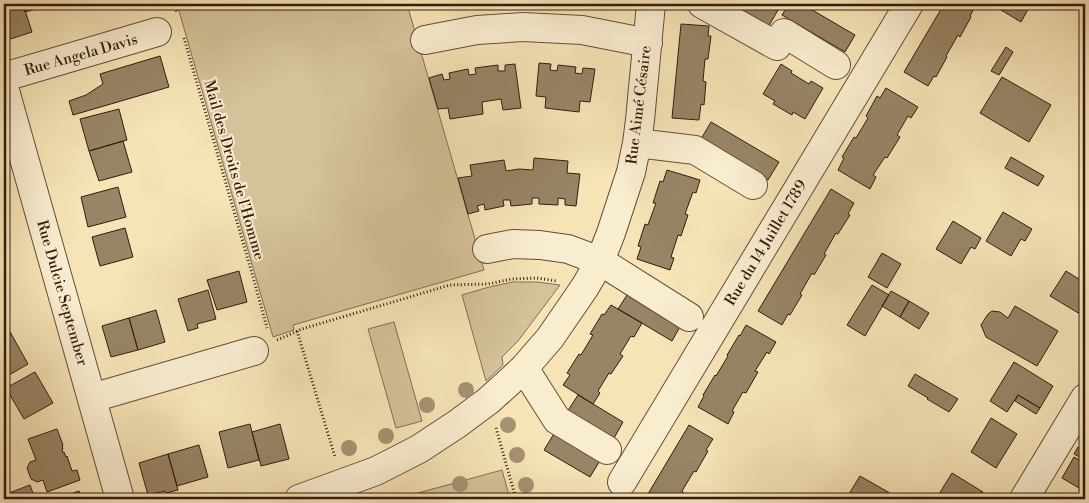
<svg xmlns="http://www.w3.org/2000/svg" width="1089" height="503" viewBox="0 0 1089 503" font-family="'Libre Bodoni',serif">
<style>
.green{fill:#d5c29a;stroke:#846e55}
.building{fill:#988466;stroke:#331b10}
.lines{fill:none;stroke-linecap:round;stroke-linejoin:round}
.minor-casing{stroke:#644d3a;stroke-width:30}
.path{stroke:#331b10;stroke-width:3;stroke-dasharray:1 2.5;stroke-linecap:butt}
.minor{stroke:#f9edd0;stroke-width:28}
.tree{fill:#a69171}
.labels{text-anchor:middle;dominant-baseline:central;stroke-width:4;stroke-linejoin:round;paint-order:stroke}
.street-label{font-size:15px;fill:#331b10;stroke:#f9edd0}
</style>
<rect width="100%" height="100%" fill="#f6e4b6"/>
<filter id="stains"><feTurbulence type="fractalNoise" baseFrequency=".004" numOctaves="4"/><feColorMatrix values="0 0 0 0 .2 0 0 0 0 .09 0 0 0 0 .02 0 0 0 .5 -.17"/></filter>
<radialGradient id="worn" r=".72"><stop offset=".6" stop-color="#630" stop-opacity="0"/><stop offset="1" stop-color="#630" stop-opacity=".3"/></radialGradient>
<path class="green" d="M177,4H407L484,270L293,325L294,330L273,337Z
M513,282H537L560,285L518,341L502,357L503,365L486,381L462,295L489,287Z
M394,322L422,421L396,428L368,329Z
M502,470L510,499H396Z"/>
<path class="building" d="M4,4H23L32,32L4,41Z
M23,4H55L25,12Z
M79,4H112L95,9V6L81,10Z
M722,4H767L778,10L767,29Z
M789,4H802L855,35L845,52L782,15Z
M944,4H973L976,5L970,16L971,17L960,37L958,35L946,56L947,57L936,77L934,76L928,86L904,72Z
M991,4H1031L1021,22Z
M681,24L709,26L708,36H711L708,59H705L703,81L706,82L704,105L701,104L699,120L672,118Z
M1006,47L1013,52L999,75L991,71Z
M160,56L169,87L73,115L69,101L86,95L103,84L100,74Z
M539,63L551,64L550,70L557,71L558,65L576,67L575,73L582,74L583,68L595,69L590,102L580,101L579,112L545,108L546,97L536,96Z
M515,64L521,108L503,110L501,99L482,102L483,114L450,119L448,108L438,109L429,78L442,74L444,80L450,79L449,73L468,69L469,75L476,74L475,68L498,65V71H505V65Z
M781,64L792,71L791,73L809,84L811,81L823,88L805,119L793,112L792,115L773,104L775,101L763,94Z
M1002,77L1051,105L1029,142L980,113Z
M886,88L918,107L911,118L908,116L897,135L900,137L887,158L885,157L873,175L876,177L870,189L838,170L844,158L842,157L854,137L856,138L868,118L866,116L877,96L880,98Z
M119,109L127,140L89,151L80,119Z
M711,122L779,162L768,180L701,139Z
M123,141L132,172L99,181L89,151Z
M1011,157L1044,176L1038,186L1005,168Z
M534,158L568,161L567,173L580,174L576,206L565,205V199L558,198V205L539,204V198H532V204L511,206L510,200H503L504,206L485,210L484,204L477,206L479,211L468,214L458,178L472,176L470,165L504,160L506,171L519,169L533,170Z
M667,170L700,180L696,193L693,192L685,214L688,215L681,236L678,235L671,257L674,258L670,270L637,259L641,247L638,246L645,224L648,225L656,203H653L660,181L663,182Z
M118,187L126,217L88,227L81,197Z
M831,189L854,203L848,214L850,215L838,234L836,233L824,254L826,255L814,275L812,273L800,294L802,295L790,315L788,314L782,325L758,311Z
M1003,212L1032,229L1025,241L1021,239L1011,256L986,241Z
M953,221L981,238L975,249L971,247L961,264L936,249Z
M125,228L133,257L100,266L92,237Z
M882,253L901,264L887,288L868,277Z
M239,271L247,302L217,310L207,280Z
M1066,271L1085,283V317L1050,296Z
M872,285L889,295L865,336L847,325Z
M208,290L216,319L197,324L198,328L188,331L178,299Z
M891,291L909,301L900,317L882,306Z
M629,292L682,323L672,341L618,309Z
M909,301L929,313L919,329L900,317Z
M611,305L642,323L634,337L631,336L620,354L623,356L611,374L609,373L598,391L600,393L593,404L563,385L570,375L567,373L579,354L581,355L593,335L590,334L602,314L604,315Z
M1015,306L1058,331L1037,366L986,337L981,325L988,314L992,311L1000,312L1008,318Z
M156,310L165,342L138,350L129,318Z
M129,318L138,350L111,357L102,326Z
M746,325L776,342L769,354L767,352L755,371L758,372L746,393L743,392L732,411L734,412L728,424L698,407L704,396L703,395L715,375L716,376L728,356L727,355L739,335L740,336Z
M9,330L28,364L4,378V333Z
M1014,362L1053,386L1040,408L1018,395L1007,412L990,401Z
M35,372L53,403L24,419L6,388Z
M915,374L958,399L949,412L927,399L928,398L908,386Z
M578,395L623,422L613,440L567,412Z
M1018,395L1040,408L1036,414L1015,401Z
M991,418L1017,434L996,468L971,452Z
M250,424L259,460L228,468L219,432Z
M280,424L289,459L261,466L252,432Z
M689,425L713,439L706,450L708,451L696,472L694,471L682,491L684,493L680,499H645Z
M57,429L63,445H62L63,449H62L63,453L64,452L66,457L67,456L72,471L77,470L80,480L47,492L43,480L37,482L31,479L27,468L30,462L36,460L28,439Z
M555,432L601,459L590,477L544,450Z
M199,445L208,477L177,486L168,454Z
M1078,447L1085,452V460L1074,454Z
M168,454L178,490L166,493L165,491L148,495L139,463Z
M1074,457L1085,463V478L1079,488L1062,478Z
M952,473L983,492L979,499H936Z
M860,476L895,496L893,499H857L849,494Z
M30,485L34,496L27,499H4V495Z
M79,491L82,499H57Z"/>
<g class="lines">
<g class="minor-casing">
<path id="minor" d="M702,4L777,46L784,33L836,65
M425,40L477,30L523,27L582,30L648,43
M4,77L157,32
M4,87L120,499
M637,143L695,150L753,185
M487,249L513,244L540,245L568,249L600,261L689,317
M524,368L557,420L607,450
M92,398L254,351
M622,482L909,4
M299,499L376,471L419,449L457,424L488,401L507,384L524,368L550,338L585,287L600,261L611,233L631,172L637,143L640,120L651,4
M1024,499L1085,398"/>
</g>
<path class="path" d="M174,4L177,13
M184,38L253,277L267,328
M297,331L335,457
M277,340L302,329L450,285L488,284L512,279L537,278L557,281
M496,428L516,499"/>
<use href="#minor" class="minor"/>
</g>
<g class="tree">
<circle cx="466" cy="390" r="8"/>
<circle cx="427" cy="405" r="8"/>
<circle cx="508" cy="425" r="8"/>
<circle cx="386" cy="436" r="8"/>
<circle cx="349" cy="448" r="8"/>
<circle cx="517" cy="455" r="8"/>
<circle cx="460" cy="484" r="8"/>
<circle cx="526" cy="485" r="8"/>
</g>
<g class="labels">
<g class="street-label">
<text transform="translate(81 55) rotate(-16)">Rue Angela Davis</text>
<text transform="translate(639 105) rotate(-83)">Rue Aimé Césaire</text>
<text transform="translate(234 170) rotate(74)">Mail des Droits de l'Homme</text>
<text transform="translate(766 243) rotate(-59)">Rue du 14 Juillet 1789</text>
<text transform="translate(62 293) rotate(74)">Rue Dulcie September</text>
</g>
</g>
<rect width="1089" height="503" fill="none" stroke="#f6e4b6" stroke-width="20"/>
<rect x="5" y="5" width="1079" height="493" fill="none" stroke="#331b10" stroke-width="2.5"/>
<rect x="10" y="10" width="1069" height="483" fill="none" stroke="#331b10"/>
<rect width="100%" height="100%" filter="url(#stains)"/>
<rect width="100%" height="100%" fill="url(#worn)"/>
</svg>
